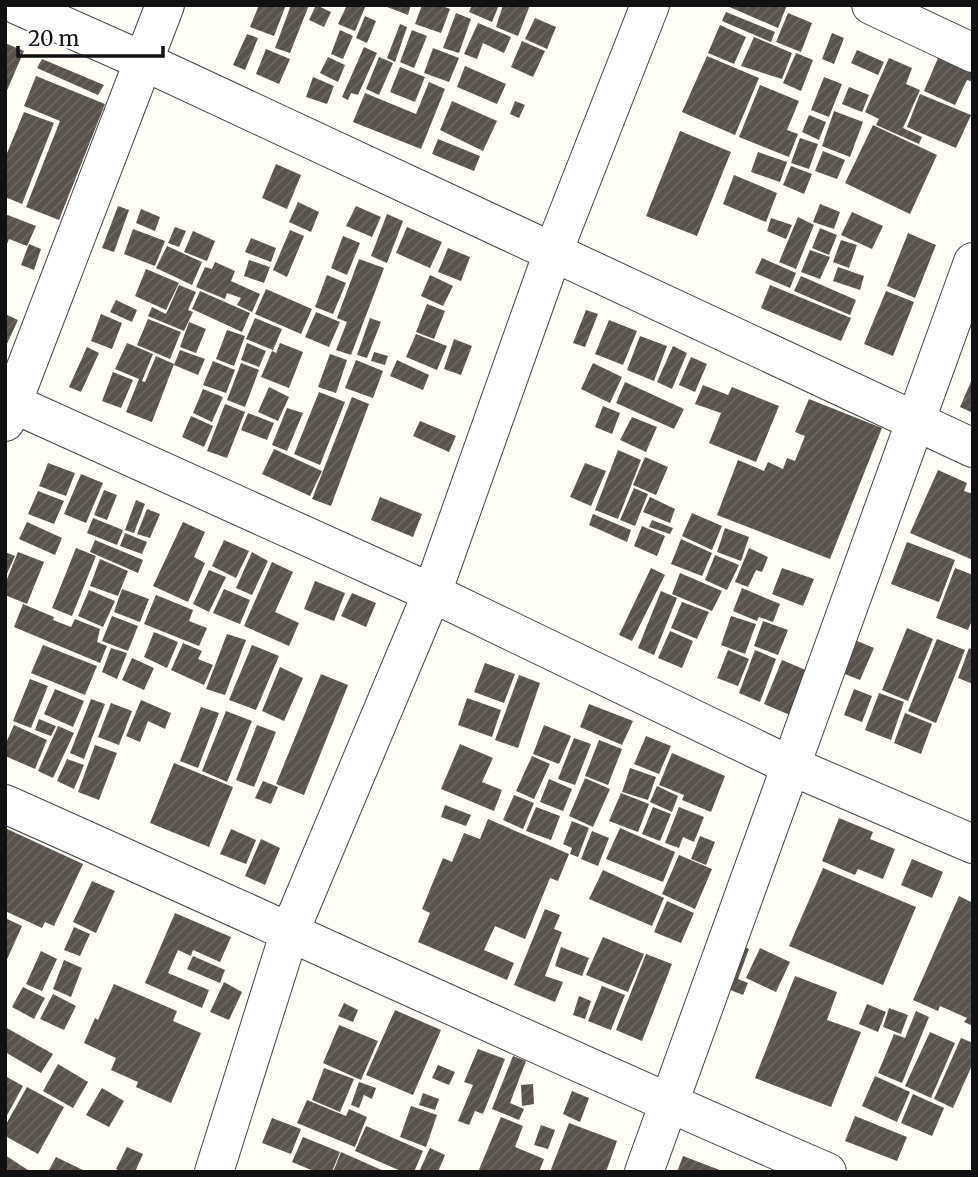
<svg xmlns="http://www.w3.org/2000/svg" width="978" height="1177" viewBox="0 0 978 1177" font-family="Merriweather,serif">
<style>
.building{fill:url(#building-hatch)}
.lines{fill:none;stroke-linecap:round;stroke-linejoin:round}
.street-casing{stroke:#444;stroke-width:40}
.street{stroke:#fff;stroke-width:38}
</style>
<defs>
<pattern id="building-hatch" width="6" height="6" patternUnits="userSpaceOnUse" patternTransform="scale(1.75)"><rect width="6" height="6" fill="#5a524d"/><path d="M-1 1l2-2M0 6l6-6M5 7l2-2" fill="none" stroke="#6d6662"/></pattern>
</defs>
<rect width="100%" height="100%" fill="#fffdf5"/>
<path class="building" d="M259,5H286L274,36L250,27Z
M291,5H309L290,53L275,48Z
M316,5L331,12L324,27L309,20Z
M347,5H366L355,31L338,24Z
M382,5H411L408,15Z
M422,5H440L450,9L441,33L415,24Z
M472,5H499L492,22L469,12Z
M503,5H530L518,36L496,27Z
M725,5H787L778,28Z
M726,12L775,32L771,42L722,21Z
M456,13L471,19L459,53L443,48Z
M788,13L812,23L801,52L776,42Z
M365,16L376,21L367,43L356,38Z
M535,18L556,27L547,49L525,39Z
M478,23L511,37L504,53L483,43L477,59L464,54Z
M400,24L407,27L395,62L387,58Z
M720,25L746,37L734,64L708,53Z
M340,30L353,36L343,59L331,54Z
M412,30L427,36L414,68L400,62Z
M832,33L844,38L834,64L822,59Z
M247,34L258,38L245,70L233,65Z
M754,37L792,53L782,79L741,66Z
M522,41L545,51L533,77L511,67Z
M5,43L24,51L5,95Z
M943,46L973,59V82L967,80L955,105L924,91Z
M364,47L377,53L358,95L351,93L348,100L342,97Z
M433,48L459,58L449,82L424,73Z
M266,49L290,59L279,84L256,74Z
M857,50L884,62L878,75L851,63Z
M796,53L813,60L801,91L783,83Z
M707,56L759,78L735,135L682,112Z
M328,57L345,65L338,82L320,73Z
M379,57L393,63L379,95L366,89Z
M889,58L912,68L906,84L920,90L903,128L922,137L919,144L876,125L879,119L865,112Z
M42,59L104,85L98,95L37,68Z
M465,66L506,84L497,104L457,87Z
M400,67L425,77L415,102L390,92Z
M36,76L105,104L59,220L26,207L60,121L24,106Z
M313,77L334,86L327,104L306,97Z
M824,77L842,84L829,117L811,110Z
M429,82L445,89L421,149L353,122L365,93L416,114Z
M760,85L799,101L787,130L798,134L789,157L739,137Z
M849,87L869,95L862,112L842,104Z
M920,94L971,115L956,148L907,127Z
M452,101L497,121L483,151L440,130Z
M515,101L525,105L519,118L510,114Z
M834,111L863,122L850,157L822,146Z
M24,112L54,123L22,204L5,197V158Z
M809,115L826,122L819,140L802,132Z
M873,125L937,155L910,214L845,183Z
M680,131L731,152L697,236L646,216Z
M800,138L818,144L809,169L791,163Z
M438,139L480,156L474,171L432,154Z
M823,151L845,160L837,179L815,171Z
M758,152L787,162L780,182L751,172Z
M276,164L301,175L287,209L262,198Z
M791,166L812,174L804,194L783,185Z
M734,175L777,193L766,222L723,204Z
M298,202L319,212L311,232L289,222Z
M820,204L840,212L834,229L813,222Z
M118,206L129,210L114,252L102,248Z
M356,206L381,217L372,237L346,226Z
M141,209L160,217L155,231L136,223Z
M852,212L883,226L872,249L841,235Z
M5,214L36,226L27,246L9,239L5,249Z
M387,214L403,221L387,263L371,256Z
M798,217L814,225L796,269L779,262Z
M771,218L792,225L786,239L767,231Z
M175,227L186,231L179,247L168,243Z
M407,227L442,242L430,268L396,253Z
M820,228L837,235L829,255L812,248Z
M133,229L165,241L155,266L124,254Z
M290,230L304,236L287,277L273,270Z
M193,231L215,241L207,261L184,252Z
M908,233L936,245L915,298L887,286Z
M343,236L360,243L347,275L331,268Z
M251,238L276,248L271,262L245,252Z
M841,240L857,245L849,268L833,262Z
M29,244L41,249L34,270L21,265Z
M167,246L202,262L192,285L156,268Z
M448,248L470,257L461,281L438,272Z
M810,250L830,257L820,279L801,272Z
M762,258L796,273L790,288L755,273Z
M359,259L384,268L351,355L336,350L347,322L337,318Z
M249,260L270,267L264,283L244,276Z
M215,262L235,271L231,281L260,294L252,312L237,305L241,298L227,293L225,299L196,287L205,267L212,269Z
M838,267L864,276L860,290L833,281Z
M146,269L179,283L166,310L135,296Z
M327,275L346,283L333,314L315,307Z
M430,275L453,286L443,306L421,296Z
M801,276L856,300L850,315L794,291Z
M179,285L196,292L188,310L193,312L184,331L148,316L152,307L166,314Z
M770,285L851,318L841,341L761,308Z
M266,289L312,309L301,334L255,314Z
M200,291L250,313L242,332L192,309Z
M886,291L914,302L893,356L864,344Z
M116,300L137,310L132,322L110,312Z
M427,304L445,311L434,339L416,332Z
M586,310L598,314L585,347L573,343Z
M316,312L340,322L329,347L305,337Z
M5,314L18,320L5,348Z
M101,314L122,323L112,349L91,341Z
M255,318L282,329L273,350L246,339Z
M370,318L381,322L367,358L357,355Z
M148,319L181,332L170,359L137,345Z
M609,320L637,331L623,365L595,354Z
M189,322L206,329L196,353L180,347Z
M227,330L245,336L234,366L216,359Z
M416,334L447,346L437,370L406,357Z
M640,336L667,346L654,381L627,370Z
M454,339L472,346L461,375L444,369Z
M127,343L153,354L142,381L145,382L156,356L174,364L152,422L126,412L139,379L115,369Z
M247,343L266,351L259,367L241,360Z
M280,343L303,352L289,388L261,377L272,351L276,353Z
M673,346L687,353L672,389L657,382Z
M87,347L99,353L81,392L69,387Z
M180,350L205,359L198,375L174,365Z
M374,352L388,356L385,365L371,361Z
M330,354L347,360L336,393L318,387Z
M691,357L707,364L695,392L679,385Z
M356,360L383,371L373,398L345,388Z
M397,360L429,375L423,390L390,376Z
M213,361L235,370L226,393L203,385Z
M241,363L259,370L245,407L227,400Z
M593,363L622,377L610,403L581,389Z
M113,372L133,380L121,408L102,401Z
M973,377V413L960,407Z
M625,382L684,409L674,429L616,403Z
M703,385L728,395L732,387L779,406L756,462L709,443L721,413L695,404Z
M269,387L289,397L278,421L258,412Z
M203,389L223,397L212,422L193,413Z
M319,392L345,402L320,465L294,454Z
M352,397L369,404L331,506L312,499Z
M809,399L882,428L830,559L717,515L738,460L764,471L768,462L783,469L787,458L795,461L805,436L795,432Z
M225,404L245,412L227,458L207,451Z
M603,406L620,413L612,434L595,427Z
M287,408L303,413L287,451L272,445Z
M248,413L274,423L267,440L241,430Z
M191,416L213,426L204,447L182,437Z
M632,417L657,427L646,452L620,440Z
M420,421L456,436L449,452L413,436Z
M274,449L322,471L310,496L262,474Z
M618,450L641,460L618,519L595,510Z
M645,457L668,467L656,495L633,485Z
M48,463L75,473L66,496L39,486Z
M585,463L606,471L591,506L570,497Z
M938,470L967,483L964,491L973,494V560L910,533Z
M81,474L103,483L86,523L64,514Z
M634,488L648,494L635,526L620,520Z
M104,490L117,495L107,520L94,515Z
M38,491L64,501L54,524L28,514Z
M380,497L422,514L413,537L371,520Z
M650,497L675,509L670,523L643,512Z
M136,500L145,504L134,533L125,530Z
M147,509L160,514L150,538L137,534Z
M692,513L722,526L712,550L682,536Z
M593,514L631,530L627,542L589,525Z
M93,518L123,530L117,545L87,533Z
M652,520L673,528L670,534L649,527Z
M27,522L62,538L55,555L19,539Z
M183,522L205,532L194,557L205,563L188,602L153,586Z
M642,526L665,536L657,556L634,546Z
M725,528L749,537L741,561L717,552Z
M125,533L147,542L142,554L120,546Z
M681,539L712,553L702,576L671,564Z
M95,540L143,560L138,573L90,552Z
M224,540L249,551L236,578L212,566Z
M907,542L955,560L939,602L891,584Z
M76,548L96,556L72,616L52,608Z
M749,548L768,557L762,572L756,570L748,587L735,582Z
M5,552L15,556L5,578Z
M18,552L44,562L27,604L5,595V584Z
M252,552L268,561L252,595L236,588Z
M715,555L739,565L727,590L705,580Z
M100,559L128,571L118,596L90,586Z
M272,562L293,572L275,612L299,623L289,646L244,626Z
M651,568L665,575L632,641L619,635Z
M782,568L814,579L803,606L772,594Z
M955,568L973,575V618L968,630L936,618Z
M209,570L226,577L209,612L193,604Z
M680,573L722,591L712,611L672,594Z
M315,581L345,593L334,621L304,609Z
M742,588L780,604L773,622L759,617L757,621L733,611Z
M122,589L149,599L140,622L114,612Z
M224,589L250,600L240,624L213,613Z
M89,590L115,601L103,627L78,616Z
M661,591L677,598L654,655L638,648Z
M352,593L376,603L366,627L341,616Z
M156,595L193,610L189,621L207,628L199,646L144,624Z
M682,602L709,612L697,639L671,628Z
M23,604L54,617L53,620L71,627L75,619L100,629L97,642L107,646L100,663L14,627Z
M112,616L138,626L128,651L102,641Z
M731,616L756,624L745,654L721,645Z
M763,621L788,630L778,655L754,646Z
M907,628L933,639L908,701L882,690Z
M670,631L693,641L682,668L658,658Z
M154,632L178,642L167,668L144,657Z
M227,634L246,640L225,695L206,689Z
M850,638L874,648L860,680L837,671Z
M937,639L965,650L936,723L908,711Z
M183,643L202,651L198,659L213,665L204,685L171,670Z
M43,645L97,666L85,695L31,673Z
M252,645L279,656L256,710L229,700Z
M111,648L127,653L117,679L102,672Z
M969,648L973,650V684L958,678Z
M728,650L749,659L738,686L717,678Z
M755,650L776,659L760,702L739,693Z
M132,658L154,668L144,690L122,680Z
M782,660L808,671L790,715L764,704Z
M485,663L515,674L504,703L474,692Z
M280,667L303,678L284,721L262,711Z
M321,674L348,685L304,795L276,784Z
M519,675L540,683L518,748L495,740Z
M30,679L48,686L31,728L13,721Z
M55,689L84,701L73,727L44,714Z
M854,689L872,696L862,722L844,715Z
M879,693L904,702L891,740L865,730Z
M467,698L501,710L492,737L458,725Z
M91,699L105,704L84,759L70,753Z
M141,700L171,713L165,729L148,721L140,742L126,736Z
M111,703L132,711L119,745L98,737Z
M589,704L633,721L622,745L580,727Z
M201,707L219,713L198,768L180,761Z
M226,711L252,721L227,782L202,771Z
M905,713L932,724L921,754L894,743Z
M39,719L56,726L51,736L35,730Z
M14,725L47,740L35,769L5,756V745Z
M257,725L276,732L254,787L236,780Z
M544,725L571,736L559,764L533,754Z
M58,726L74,733L53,778L38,771Z
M646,736L671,746L659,774L634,764Z
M574,738L591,744L575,785L558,779Z
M599,740L622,749L608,785L585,776Z
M460,744L493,758L482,782L502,790L494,811L441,789Z
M95,745L117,753L99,800L78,792Z
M672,753L725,776L711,812L682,800L684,795L659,785Z
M532,756L550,764L534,799L516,791Z
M67,759L84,765L74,789L57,781Z
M174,763L233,787L209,847L150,823Z
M630,768L656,777L648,800L622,792Z
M585,778L610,789L593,827L569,816Z
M549,779L572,789L563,811L540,802Z
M263,781L278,787L271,804L255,798Z
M657,786L678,796L672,812L650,802Z
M621,793L649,804L638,832L609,821Z
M514,795L534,803L523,829L503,820Z
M445,805L471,815L466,826L441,817Z
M536,807L560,816L551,840L526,831Z
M653,807L671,814L660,841L642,834Z
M679,807L704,817L694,842L683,837L679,848L665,843Z
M839,818L873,832L870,839L895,849L883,879L858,869L855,875L822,861Z
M488,819L569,854L558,881L550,878L525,939L495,926L484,950L514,963L507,980L418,942L430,913L422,909L443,858L452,862L464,833L480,839Z
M572,821L589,828L578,857L570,854L572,848L563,844Z
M5,828L83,864L54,926L45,922L42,928L5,911Z
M620,828L675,852L663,882L606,859Z
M231,829L256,840L246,864L220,854Z
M592,831L609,838L598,866L581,859Z
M700,836L715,842L706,865L691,859Z
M261,839L280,848L265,885L245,876Z
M679,855L712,869L695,909L662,894Z
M912,859L943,872L932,898L901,885Z
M823,868L916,907L883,985L789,946Z
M603,870L664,898L652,926L589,899Z
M92,881L115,891L96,933L73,922Z
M959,896L973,903V1026L964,1022L967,1018L940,1006L938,1011L913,1000Z
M667,901L694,913L681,943L654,932Z
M545,909L560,915L554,929L562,932L545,976L563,982L555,1002L514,985Z
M175,913L231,937L220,962L193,950L191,956L178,950L168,973L209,990L202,1008L145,983Z
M5,918L22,926L5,964Z
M74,927L90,934L80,956L64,950Z
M603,937L644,954L628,992L586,975Z
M735,943L749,949L738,979L748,983L743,995L718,985Z
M561,947L589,958L582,976L555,966Z
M760,948L790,962L776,992L746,978Z
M41,951L57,959L42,991L26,984Z
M646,954L672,964L642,1041L616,1030Z
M193,956L225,970L220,983L187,969Z
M64,960L82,968L71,997L53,989Z
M795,976L837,992L827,1020L861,1032L831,1107L755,1078Z
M224,982L242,992L229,1020L210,1012Z
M114,984L177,1011L173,1021L201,1033L171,1103L136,1087L138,1082L111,1070L116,1058L84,1043L95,1018L98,1020Z
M602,986L625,995L611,1030L588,1021Z
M23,987L45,998L34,1019L12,1007Z
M53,994L76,1006L64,1030L40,1019Z
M579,996L591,1001L585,1019L573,1015Z
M344,1003L358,1010L353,1022L338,1016Z
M867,1004L886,1012L878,1032L859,1024Z
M889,1008L908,1015L901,1034L883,1027Z
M395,1010L441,1030L413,1095L366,1075Z
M916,1011L929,1017L902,1083L878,1073L894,1034L905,1038Z
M339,1025L378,1041L361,1080L323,1063Z
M5,1027L53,1054L41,1073L5,1052Z
M930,1032L955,1043L931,1098L905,1086Z
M961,1038L973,1043V1063L953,1108L934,1099Z
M478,1049L505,1059L483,1114L475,1111L469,1125L458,1121L473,1085L464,1082Z
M513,1056L526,1061L510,1103L524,1109L519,1120L492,1109Z
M58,1064L88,1082L73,1108L43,1091Z
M438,1065L455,1072L449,1085L432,1078Z
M324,1068L354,1079L340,1112L312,1100Z
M5,1076L23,1086L5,1119Z
M875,1076L910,1092L897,1122L862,1106Z
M359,1082L376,1088L372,1099L364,1095L359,1108L351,1105Z
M533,1084L534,1104L522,1106L521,1085Z
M27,1087L64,1107L38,1154L5,1136V1126Z
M102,1088L124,1101L109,1127L86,1115Z
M572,1091L589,1098L580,1122L563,1114Z
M423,1093L439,1099L435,1110L419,1105Z
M913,1094L944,1108L932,1136L901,1123Z
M307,1100L346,1116L349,1109L367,1117L355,1147L297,1123Z
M411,1106L437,1115L426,1147L400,1137Z
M855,1116L907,1137L897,1161L845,1141Z
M501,1117L523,1126L515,1147L544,1159L539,1172H478Z
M272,1118L301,1129L291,1154L262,1143Z
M569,1123L617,1141L606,1172H550Z
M541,1125L555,1130L548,1149L534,1145Z
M366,1126L423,1151L414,1172H403L355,1151Z
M303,1137L340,1152L332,1172H316L292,1162Z
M127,1147L143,1154L135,1172H123L116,1169Z
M430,1148L445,1155L438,1172H419Z
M341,1152L386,1172H333Z
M5,1155L31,1172H5Z
M683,1156L725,1172H677Z
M56,1157L87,1172H48Z"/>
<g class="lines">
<g class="street-casing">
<path id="street" d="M17,5L143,61L973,448
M871,5L973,53
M5,400L432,593L789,765L973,844
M5,422L165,5
M5,804C279,926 551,1053 827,1172
M214,1172L290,931L432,593L553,252L650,5
M644,1172L973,262"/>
</g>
<use href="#street" class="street"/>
</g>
<rect width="978" height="1177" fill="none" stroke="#111111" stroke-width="14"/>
<path d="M18 46v10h145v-10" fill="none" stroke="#111111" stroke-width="3.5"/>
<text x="28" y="46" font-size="21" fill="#111111" stroke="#ffffff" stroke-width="5" paint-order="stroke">20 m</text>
</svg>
